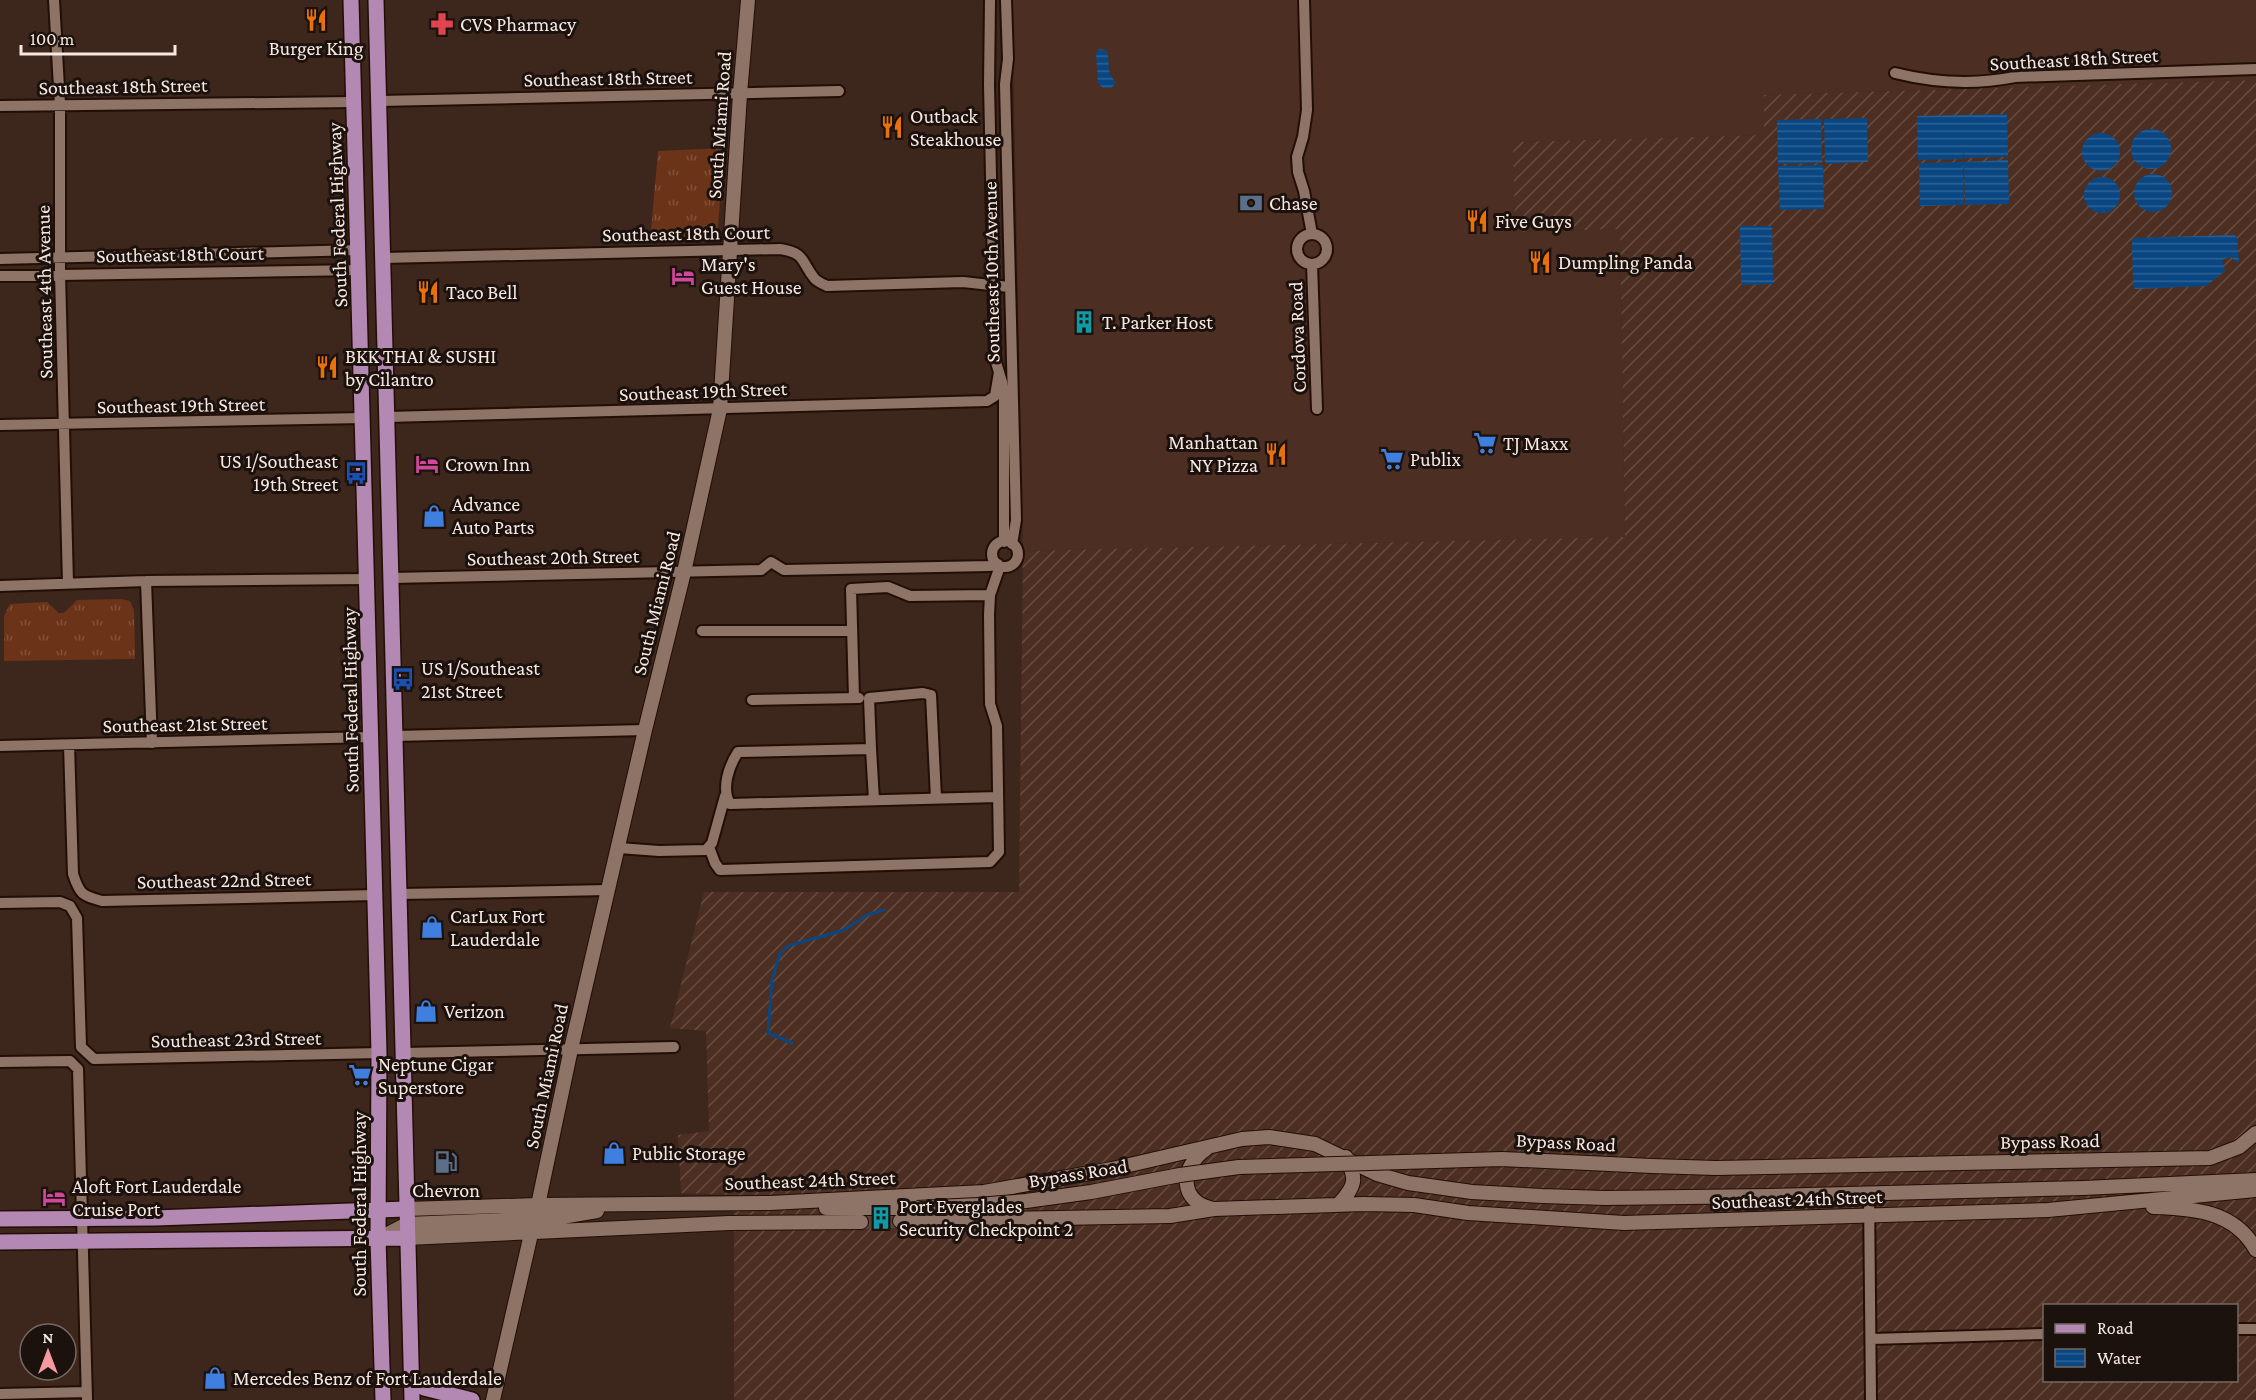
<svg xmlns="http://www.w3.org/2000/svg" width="2256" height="1400" viewBox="0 0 2256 1400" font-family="'Crimson Pro',serif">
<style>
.built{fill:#4c2f22}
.industrial{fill:url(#industrial-furrows);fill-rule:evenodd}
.grass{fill:url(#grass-tufts)}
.water{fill:url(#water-rules)}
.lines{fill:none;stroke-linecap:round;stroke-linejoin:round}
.stream{stroke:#0a4782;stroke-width:3}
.secondary-tunnel{stroke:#59433a;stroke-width:14;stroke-dasharray:14 7;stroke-linecap:butt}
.street-casing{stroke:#230e05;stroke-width:14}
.secondary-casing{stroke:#230e05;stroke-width:16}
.primary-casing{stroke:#230e05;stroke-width:18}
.street{stroke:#8e7367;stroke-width:10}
.secondary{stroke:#8e7367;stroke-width:14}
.primary{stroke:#b389b3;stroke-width:15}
.secondary-bridge-casing{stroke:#230e05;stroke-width:16;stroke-linecap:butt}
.secondary-bridge{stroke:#8e7367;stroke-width:14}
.labels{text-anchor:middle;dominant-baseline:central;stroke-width:6;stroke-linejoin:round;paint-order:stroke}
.poi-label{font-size:20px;fill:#f8e8e1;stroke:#1c120d;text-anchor:start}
.street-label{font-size:20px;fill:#f8e8e1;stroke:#1c120d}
</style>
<defs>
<pattern id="industrial-furrows" width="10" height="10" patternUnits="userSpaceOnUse" patternTransform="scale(1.5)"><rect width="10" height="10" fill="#4c2f22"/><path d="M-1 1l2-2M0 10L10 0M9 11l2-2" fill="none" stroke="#674d42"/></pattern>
<pattern id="grass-tufts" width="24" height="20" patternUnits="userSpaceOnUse" patternTransform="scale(1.5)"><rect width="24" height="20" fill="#6b3419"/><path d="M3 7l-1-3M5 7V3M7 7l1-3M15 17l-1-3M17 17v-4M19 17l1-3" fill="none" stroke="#81513a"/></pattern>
<pattern id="water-rules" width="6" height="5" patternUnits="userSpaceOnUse" patternTransform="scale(1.5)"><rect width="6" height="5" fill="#0a4782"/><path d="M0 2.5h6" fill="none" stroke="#2e6293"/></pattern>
</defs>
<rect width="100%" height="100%" fill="#3d261c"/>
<path class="built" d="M1012,0H2256V80L1764,95L1765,135L1513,142L1515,232L1620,229L1625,537L1023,551Z"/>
<path class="industrial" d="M2256,80V1400H734V1195L681,1193L678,1135L709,1131L706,1031L670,1028L704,892H1019L1023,551L1625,537L1620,229L1515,232L1513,142L1764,135V95ZM2044,1306H2236V1380H2044Z"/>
<path class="grass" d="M724,148L717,240L650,241L658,151Z
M121,599L130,601L134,610L135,659L4,661V616L10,604L47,602L59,613H64L77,600Z"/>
<path class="water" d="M1099,49L1106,50C1112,64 1104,68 1116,83L1111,88H1103L1098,83L1096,54Z
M2007,114L2008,157L1964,158L1963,149V159L1918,160L1917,116Z
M1867,118L1868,162L1825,164L1824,119Z
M1821,119L1822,163L1778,164L1777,120Z
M2131 149a20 20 0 1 1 40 0a20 20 0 1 1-40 0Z
M2082 152a19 19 0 1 1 38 0a19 19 0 1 1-38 0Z
M2008,160L2009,204L1965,205L1964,162Z
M1963,162L1964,205L1920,206L1919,163Z
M1823,165L1824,209L1780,210L1778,166Z
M2134 193a19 19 0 1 1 38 0a19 19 0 1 1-38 0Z
M2084 195a18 18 0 1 1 36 0a18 18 0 1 1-36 0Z
M1740,226H1772L1773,284L1741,285Z
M2234,235L2237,237L2239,261L2238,263L2231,257L2222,260L2225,271L2206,286L2135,289L2133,286L2132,240L2134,238Z"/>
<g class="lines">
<path class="stream" d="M792,1043L768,1033L772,980L780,954L788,946L844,930L867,915L884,910"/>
<path class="secondary-tunnel" d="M861,1222L900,1221"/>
<g class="street-casing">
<path id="street" d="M54,0L60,105V274L68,583
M990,0L989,85L995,359L1002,382L1004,397V542
M1006,0L1008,59L1005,84L1016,520L1012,544
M1304,0L1307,110L1303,137L1297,157L1298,172L1304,191L1312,234
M1895,73C1935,83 1975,85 2015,77L2256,69
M379,101L839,91
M0,106L354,102
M1297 249a15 15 0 1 1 30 0a15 15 0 1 1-30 0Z
M383,258L780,249C807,253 801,263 815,279C818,282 823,284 827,286L963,282L1009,287
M0,259L359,250
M1312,264L1317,409
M0,276L360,270
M387,417L987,401L995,396L999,372
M0,425L364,418
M992 554a13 13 0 1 1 26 0a13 13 0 1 1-26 0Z
M391,578L761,570L771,562L784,570L990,566L998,564
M146,581L152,743
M0,586L146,581L368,579
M702,631H852
M854,698L851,589L888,587L910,596L990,595
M752,700L859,698
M395,736L645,730
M69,745L73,874C80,895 82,895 102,901L376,895
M0,746L372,737
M871,749L874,800
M936,798L931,695L923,693L869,698L871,749L738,752C729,766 721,788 730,804L998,797
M709,847L715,863L720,870L990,862L999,852L997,726L990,704L989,615L990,595L1000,566
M619,848L659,851L706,850L712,843L725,796
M399,894L609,890
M0,903L60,902L70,906L77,918L81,1047L94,1059L379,1053
M403,1053L674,1047
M0,1062L70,1061L78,1069L87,1400
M1869,1193L1871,1400
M2236,1329H2256
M1871,1339L2044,1334
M0,1394L87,1392"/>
</g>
<g class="secondary-casing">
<path id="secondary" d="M1206,1149C1180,1167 1178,1202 1214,1209
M1652,1166L1716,1168L2210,1158L2239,1147L2256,1133
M1339,1204C1356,1185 1357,1180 1346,1157
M538,1205L571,1049L645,730L684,572L720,409L740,94L748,0
M2153,1207C2193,1208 2235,1211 2256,1250
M826,1208H917
M406,1209L538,1205L770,1203L984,1192L1112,1169L1242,1139L1269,1137L1315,1144L1377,1174L1408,1183L1472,1192L1542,1196L1605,1198L1768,1196L2083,1188L2256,1180
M900,1221L1170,1216L1214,1209L1364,1204L1414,1205L1468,1213L1624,1223L2048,1210L2256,1190
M407,1238L729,1223L861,1222
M378,1239L407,1224L556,1218L597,1211
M493,1400L531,1234"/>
</g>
<g class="primary-casing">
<path id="primary" d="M351,0L379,1053L378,1239L383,1400
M376,0L412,1400
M0,1219L155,1218L406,1209
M0,1242L407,1238
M411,1381L424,1388L472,1400"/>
</g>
<use href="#street" class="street"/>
<use href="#secondary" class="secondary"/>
<use href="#primary" class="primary"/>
<g class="secondary-bridge-casing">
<path id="secondary-bridge" d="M917,1208L977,1205L1026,1201L1091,1192L1180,1175L1239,1167L1502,1159L1652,1166"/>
</g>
<use href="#secondary-bridge" class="secondary-bridge"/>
</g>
<defs>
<g id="restaurant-bare" transform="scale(1.8)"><path d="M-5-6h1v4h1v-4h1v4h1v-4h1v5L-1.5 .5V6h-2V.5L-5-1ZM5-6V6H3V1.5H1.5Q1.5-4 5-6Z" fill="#e8710a" stroke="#1c120d" stroke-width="2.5" paint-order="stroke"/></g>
<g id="pharmacy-bare" transform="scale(1.8)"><path d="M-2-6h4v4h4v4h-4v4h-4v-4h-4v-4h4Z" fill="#e0444e" stroke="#1c120d" stroke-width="2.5" paint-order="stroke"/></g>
<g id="bank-bare" transform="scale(1.8)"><path d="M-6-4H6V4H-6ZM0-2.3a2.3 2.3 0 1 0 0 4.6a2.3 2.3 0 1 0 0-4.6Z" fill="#5c6f8a" stroke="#1c120d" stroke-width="2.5" paint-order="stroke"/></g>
<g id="hotel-bare" transform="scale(1.8)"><path d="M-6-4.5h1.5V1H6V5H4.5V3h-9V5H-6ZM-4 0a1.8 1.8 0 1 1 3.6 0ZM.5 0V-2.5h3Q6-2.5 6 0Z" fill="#d1479c" stroke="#1c120d" stroke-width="2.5" paint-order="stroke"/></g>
<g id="building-bare" transform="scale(1.8)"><path d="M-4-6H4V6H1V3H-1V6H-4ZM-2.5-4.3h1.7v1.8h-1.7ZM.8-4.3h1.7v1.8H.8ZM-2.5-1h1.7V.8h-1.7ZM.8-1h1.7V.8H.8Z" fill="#0f9aa8" stroke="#1c120d" stroke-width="2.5" paint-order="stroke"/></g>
<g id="supermarket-bare" transform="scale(1.8)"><path d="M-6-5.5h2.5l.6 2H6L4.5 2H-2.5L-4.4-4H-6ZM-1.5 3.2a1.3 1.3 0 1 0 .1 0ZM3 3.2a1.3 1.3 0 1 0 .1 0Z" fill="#3f7fe0" stroke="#1c120d" stroke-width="2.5" paint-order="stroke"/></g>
<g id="bus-bare" transform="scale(1.8)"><path d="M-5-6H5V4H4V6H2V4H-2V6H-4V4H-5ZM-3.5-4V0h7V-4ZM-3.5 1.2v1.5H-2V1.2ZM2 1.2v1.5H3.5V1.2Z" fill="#1a4fb4" stroke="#1c120d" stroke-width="2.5" paint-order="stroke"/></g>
<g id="shop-bare" transform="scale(1.8)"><path d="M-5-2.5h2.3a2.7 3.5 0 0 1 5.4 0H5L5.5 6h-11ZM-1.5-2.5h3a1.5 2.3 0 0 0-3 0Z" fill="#3f7fe0" stroke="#1c120d" stroke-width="2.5" paint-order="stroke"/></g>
<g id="fuel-bare" transform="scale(1.8)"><path d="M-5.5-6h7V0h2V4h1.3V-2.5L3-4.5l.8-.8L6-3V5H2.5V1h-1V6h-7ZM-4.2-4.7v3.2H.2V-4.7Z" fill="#5c6f8a" stroke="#1c120d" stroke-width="2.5" paint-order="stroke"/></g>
</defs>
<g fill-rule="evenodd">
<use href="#restaurant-bare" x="316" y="20"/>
<use href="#pharmacy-bare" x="442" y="24"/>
<use href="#restaurant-bare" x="892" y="127"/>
<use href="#bank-bare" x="1251" y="203"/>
<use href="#restaurant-bare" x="1477" y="221"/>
<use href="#restaurant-bare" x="1540" y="262"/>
<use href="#hotel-bare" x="683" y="276"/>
<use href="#restaurant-bare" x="428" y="292"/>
<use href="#building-bare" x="1084" y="322"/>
<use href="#restaurant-bare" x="327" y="367"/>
<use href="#supermarket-bare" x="1485" y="443"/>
<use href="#restaurant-bare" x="1276" y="454"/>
<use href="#supermarket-bare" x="1392" y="459"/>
<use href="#hotel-bare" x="427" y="464"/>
<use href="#bus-bare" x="356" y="473"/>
<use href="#shop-bare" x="434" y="516"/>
<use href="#bus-bare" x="403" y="679"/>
<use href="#shop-bare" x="432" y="927"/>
<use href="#shop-bare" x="426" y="1011"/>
<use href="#supermarket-bare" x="360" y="1075"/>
<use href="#shop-bare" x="614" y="1153"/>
<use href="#fuel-bare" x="446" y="1162"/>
<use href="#hotel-bare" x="54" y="1197"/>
<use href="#building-bare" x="881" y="1218"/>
<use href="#shop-bare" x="215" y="1378"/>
</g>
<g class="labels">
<g class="poi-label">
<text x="460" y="24">CVS Pharmacy</text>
<text x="316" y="48" text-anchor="middle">Burger King</text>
<text x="910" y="116">Outback<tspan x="910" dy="23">Steakhouse</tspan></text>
<text x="1269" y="203">Chase</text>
<text x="1495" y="221">Five Guys</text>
<text x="1558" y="262">Dumpling Panda</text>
<text x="701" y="264">Mary's<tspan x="701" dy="23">Guest House</tspan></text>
<text x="446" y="292">Taco Bell</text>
<text x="1102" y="322">T. Parker Host</text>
<text x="345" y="356">BKK THAI &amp; SUSHI<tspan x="345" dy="23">by Cilantro</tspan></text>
<text x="1258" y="442" text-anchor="end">Manhattan<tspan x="1258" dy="23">NY Pizza</tspan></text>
<text x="1503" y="443">TJ Maxx</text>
<text x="1410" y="459">Publix</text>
<text x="338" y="461" text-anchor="end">US 1/Southeast<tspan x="338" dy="23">19th Street</tspan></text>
<text x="445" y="464">Crown Inn</text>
<text x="452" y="504">Advance<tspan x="452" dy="23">Auto Parts</tspan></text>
<text x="421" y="668">US 1/Southeast<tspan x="421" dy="23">21st Street</tspan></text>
<text x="450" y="916">CarLux Fort<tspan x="450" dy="23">Lauderdale</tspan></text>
<text x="444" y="1011">Verizon</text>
<text x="378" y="1064">Neptune Cigar<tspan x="378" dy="23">Superstore</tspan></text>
<text x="632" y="1153">Public Storage</text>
<text x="72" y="1186">Aloft Fort Lauderdale<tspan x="72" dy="23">Cruise Port</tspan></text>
<text x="446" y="1190" text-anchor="middle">Chevron</text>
<text x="899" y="1206">Port Everglades<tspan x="899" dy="23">Security Checkpoint 2</tspan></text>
<text x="233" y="1378">Mercedes Benz of Fort Lauderdale</text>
</g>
<g class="street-label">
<text transform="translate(2074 59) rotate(-3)">Southeast 18th Street</text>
<text transform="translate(608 78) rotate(-1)">Southeast 18th Street</text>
<text transform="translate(123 86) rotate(-1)">Southeast 18th Street</text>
<text transform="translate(719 125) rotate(-86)">South Miami Road</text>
<text transform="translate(337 215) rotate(-92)">South Federal Highway</text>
<text transform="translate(686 233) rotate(-1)">Southeast 18th Court</text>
<text transform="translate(180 254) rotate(-1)">Southeast 18th Court</text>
<text transform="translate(991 272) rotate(-91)">Southeast 10th Avenue</text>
<text transform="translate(44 292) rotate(-91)">Southeast 4th Avenue</text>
<text transform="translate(1297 337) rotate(-92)">Cordova Road</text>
<text transform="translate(703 391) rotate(-2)">Southeast 19th Street</text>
<text transform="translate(181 405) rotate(-1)">Southeast 19th Street</text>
<text transform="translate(553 557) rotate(-1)">Southeast 20th Street</text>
<text transform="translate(656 603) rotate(-76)">South Miami Road</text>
<text transform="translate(350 700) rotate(-91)">South Federal Highway</text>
<text transform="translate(185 724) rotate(-1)">Southeast 21st Street</text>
<text transform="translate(224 880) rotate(-1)">Southeast 22nd Street</text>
<text transform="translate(236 1039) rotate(-1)">Southeast 23rd Street</text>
<text transform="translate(546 1076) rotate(-78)">South Miami Road</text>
<text transform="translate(2050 1141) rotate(-1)">Bypass Road</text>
<text transform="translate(1566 1142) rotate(3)">Bypass Road</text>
<text transform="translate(1078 1173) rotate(-9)">Bypass Road</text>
<text transform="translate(810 1180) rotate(-2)">Southeast 24th Street</text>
<text transform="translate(1797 1199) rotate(-2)">Southeast 24th Street</text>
<text transform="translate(359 1204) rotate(-90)">South Federal Highway</text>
</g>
</g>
<rect x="2043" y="1304" width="195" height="78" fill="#1c120d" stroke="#746862" stroke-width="1.5"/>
<rect x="2055" y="1324" width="30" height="9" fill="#b389b3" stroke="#746862" stroke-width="1.5"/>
<text x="2097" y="1334" font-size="18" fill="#f8e8e1">Road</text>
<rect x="2055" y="1349" width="30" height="18" fill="url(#water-rules)" stroke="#746862" stroke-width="1.5"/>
<text x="2097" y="1364" font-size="18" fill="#f8e8e1">Water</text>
<g transform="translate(48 1352)"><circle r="28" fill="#1c120d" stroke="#746862" stroke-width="1.5"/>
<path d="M0-4.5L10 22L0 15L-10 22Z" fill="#f49aa0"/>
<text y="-9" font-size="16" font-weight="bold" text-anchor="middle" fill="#f8e8e1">N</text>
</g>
<path d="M21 45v9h154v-9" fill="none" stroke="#f8e8e1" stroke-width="3"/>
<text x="30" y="45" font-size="18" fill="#f8e8e1" stroke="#1c120d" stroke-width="4.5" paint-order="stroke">100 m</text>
</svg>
